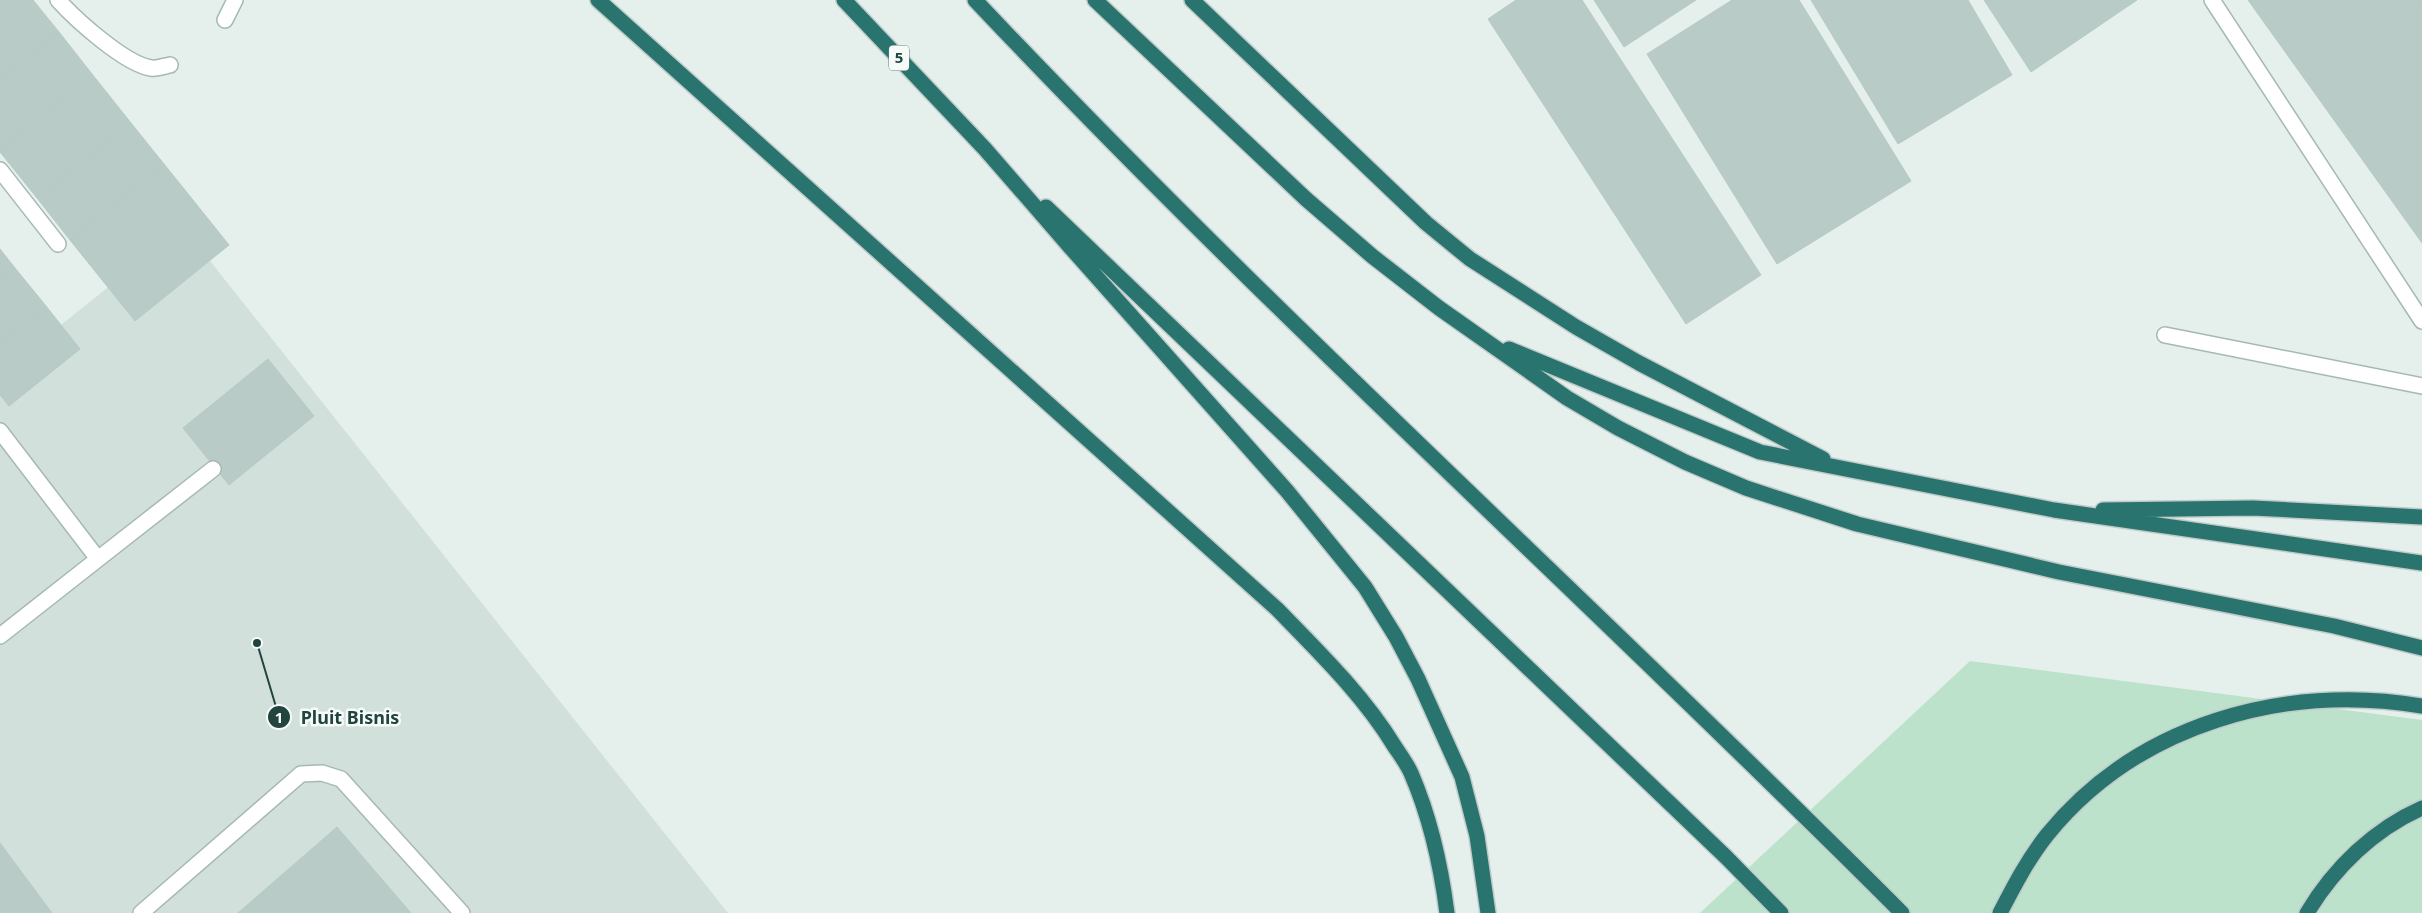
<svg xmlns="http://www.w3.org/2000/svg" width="2422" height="913" font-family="'Noto Sans',sans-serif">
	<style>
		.built { fill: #d2e0db }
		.green { fill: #bce2cb }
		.building { fill: #b9cbc6; stroke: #b6cac4 }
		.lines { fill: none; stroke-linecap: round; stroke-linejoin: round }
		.lane-casing { stroke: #a6b8b5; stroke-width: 18 }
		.highway-casing { stroke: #c1cbc9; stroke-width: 18 }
		.lane { stroke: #fff; stroke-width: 15 }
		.highway { stroke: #29746e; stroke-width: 15 }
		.labels { text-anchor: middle; stroke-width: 5; stroke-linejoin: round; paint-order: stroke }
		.shield { fill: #f6fbf9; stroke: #617b77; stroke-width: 1 }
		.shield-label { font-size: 15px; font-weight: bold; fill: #21443f }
		.leader { fill: none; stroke: #21443f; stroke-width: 2 }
		.callout-dot { fill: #21443f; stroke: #f6fbf9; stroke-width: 2 }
		.mark-label { font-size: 15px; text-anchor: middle; font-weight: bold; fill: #fff }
		.callout-label { font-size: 18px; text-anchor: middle; font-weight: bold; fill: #21443f; stroke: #f6fbf9; stroke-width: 5; stroke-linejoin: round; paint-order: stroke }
	</style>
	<rect width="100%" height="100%" fill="#e5efec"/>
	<path class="built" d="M183,227L728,913H0V374Z"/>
	<path class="green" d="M1970,661L2422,720V913H1700Z"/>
	<path class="building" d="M0,0H33L59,32L0,79Z
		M1516,0H1582L1761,275L1686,324L1488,19Z
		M1594,0H1696L1624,47Z
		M1732,0H1799L1911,181L1777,264L1647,54Z
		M1811,0H1968L2012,75L1898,144Z
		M1984,0H2137L2031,72Z
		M2248,0H2422V243Z
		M59,32L92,74L0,149V79Z
		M92,74L131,123L37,198L0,152V149Z
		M131,123L164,164L70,240L37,198Z
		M164,164L229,245L135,321L70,240Z
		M0,249L15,268L0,280Z
		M15,268L46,306L0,343V280Z
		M46,306L80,349L9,406L0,395V343Z
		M268,359L314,416L229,485L183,428Z
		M337,827L411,913H238Z
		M0,843L52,913H0Z"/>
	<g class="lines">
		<defs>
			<path id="lane" d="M58,0C76,20 125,64 151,68C157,69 165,66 170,65
				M2212,0L2422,321
				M225,20L235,0
				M0,170L58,244
				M2165,335L2422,386
				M0,431L98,559L213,469
				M0,636L98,559
				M141,913L301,774L322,773L341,779L462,913"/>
			<path id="highway" d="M598,0L1277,609C1319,652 1364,696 1395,747C1401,756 1407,764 1411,773C1430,817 1441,866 1447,913
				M844,0L985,149L1071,248L1287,491L1365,587L1396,637L1418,679L1462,777L1477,836L1488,913
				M975,0C1273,316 1596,606 1902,913
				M1095,0L1306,199L1372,256L1439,308L1567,398L1618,428L1685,462L1746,488L1857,524L2059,572L2334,626L2422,648
				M1192,0L1426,223L1470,259L1576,327L1639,363L1823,459
				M1046,207L1726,857L1781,913
				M1509,349L1760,452L2054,510L2422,563
				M2103,510L2253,508L2422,517
				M2000,913C2014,886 2028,859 2047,835C2137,724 2284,683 2422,706
				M2307,913C2334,868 2374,829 2422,808"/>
		</defs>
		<use href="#lane" class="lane-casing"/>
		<use href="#highway" class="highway-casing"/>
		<use href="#lane" class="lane"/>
		<use href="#highway" class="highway"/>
	</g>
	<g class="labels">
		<rect class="shield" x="889" y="45.5" width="20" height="25" rx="4"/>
		<g class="shield-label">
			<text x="899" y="63">5</text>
		</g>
	</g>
	<path class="leader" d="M257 643L279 717"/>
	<g class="callout-dot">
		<circle cx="257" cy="643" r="5"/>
		<circle cx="279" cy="717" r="12"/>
	</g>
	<g class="mark-label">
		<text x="279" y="723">1</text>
	</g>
	<g class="callout-label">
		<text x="350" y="724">Pluit Bisnis</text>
	</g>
</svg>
